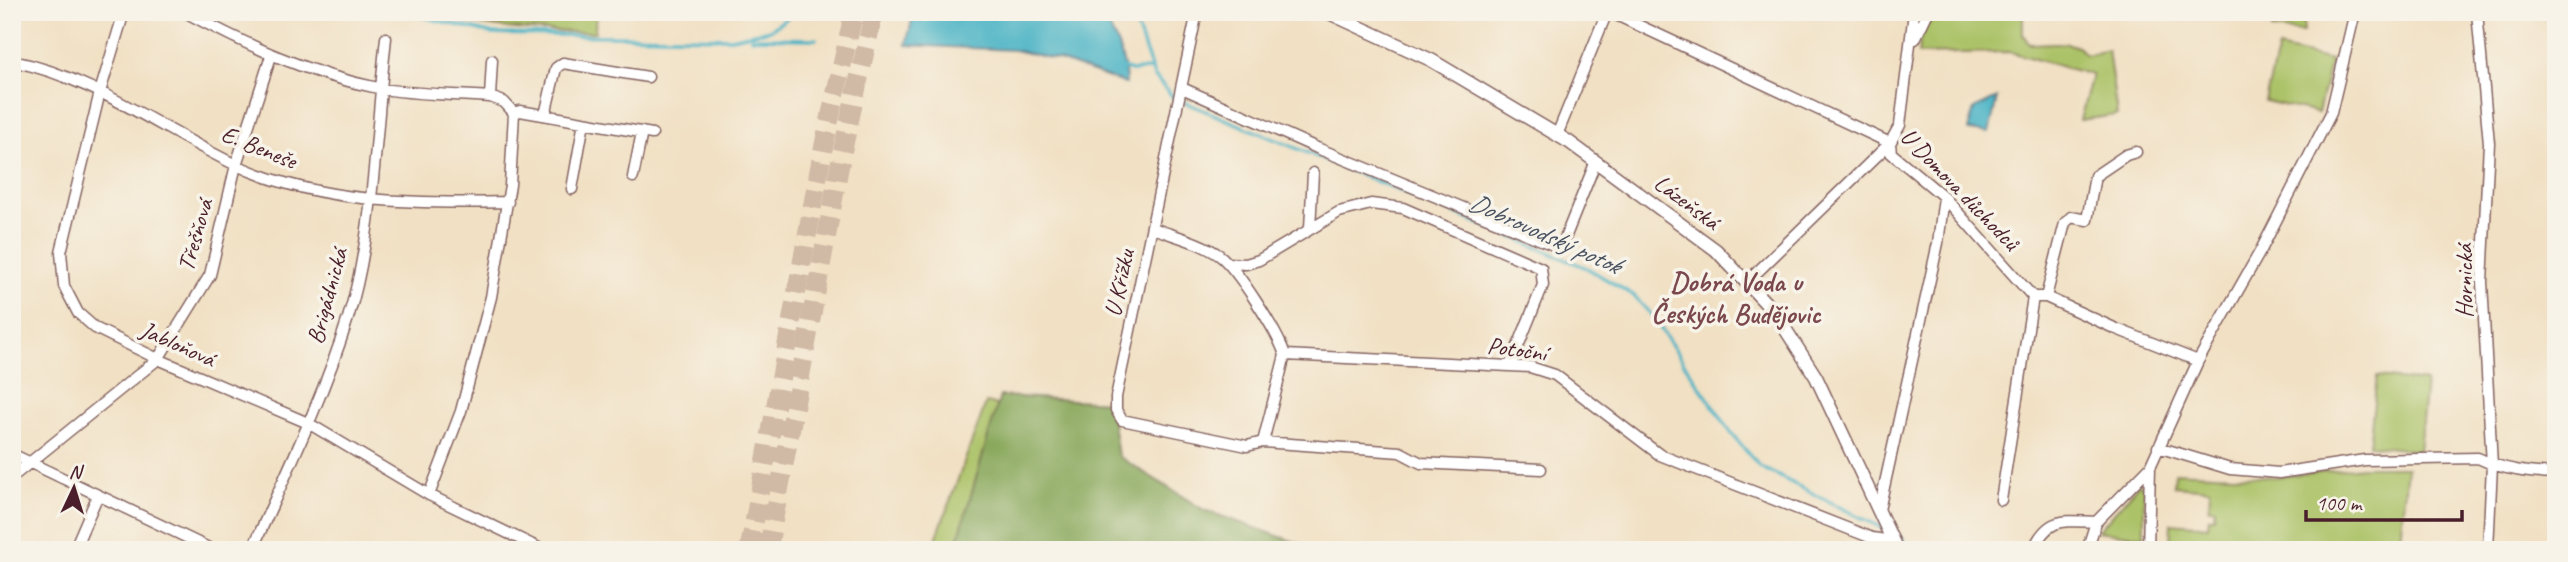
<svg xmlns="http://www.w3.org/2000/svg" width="2568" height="562" font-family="Caveat,sans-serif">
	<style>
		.green { fill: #acc267; stroke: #7b7049; stroke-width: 2 }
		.forest { fill: #89a85c; stroke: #6a6444; stroke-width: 2 }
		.water { fill: #47b2c5; stroke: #486878; stroke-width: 2 }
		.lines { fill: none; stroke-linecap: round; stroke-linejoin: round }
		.stream { stroke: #47b2c5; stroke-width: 3.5 }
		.motorway-tunnel { stroke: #d0b9a5; stroke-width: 19; stroke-dasharray: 19 10; stroke-linecap: butt }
		.minor-casing { stroke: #846360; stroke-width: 13 }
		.tertiary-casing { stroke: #846360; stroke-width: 15 }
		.minor { stroke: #fff; stroke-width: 10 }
		.tertiary { stroke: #fff; stroke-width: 12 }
		.labels { text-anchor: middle; stroke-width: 7; stroke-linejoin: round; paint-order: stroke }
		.street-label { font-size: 24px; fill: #4a1f2b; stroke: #f7f3e8 }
		.water-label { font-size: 26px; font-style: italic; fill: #495261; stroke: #f7f3e8 }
		.quarter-label { font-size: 28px; font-weight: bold; fill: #7b484f; stroke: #f7f3e8 }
	</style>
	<rect width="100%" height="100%" fill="#f7f3e8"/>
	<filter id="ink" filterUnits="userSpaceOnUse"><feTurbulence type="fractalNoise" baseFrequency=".0143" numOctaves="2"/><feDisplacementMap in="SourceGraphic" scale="14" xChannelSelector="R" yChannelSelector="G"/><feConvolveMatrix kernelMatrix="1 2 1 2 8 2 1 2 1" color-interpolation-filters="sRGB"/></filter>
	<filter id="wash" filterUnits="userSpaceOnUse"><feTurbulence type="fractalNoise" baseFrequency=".00686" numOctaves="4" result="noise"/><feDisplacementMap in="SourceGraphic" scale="28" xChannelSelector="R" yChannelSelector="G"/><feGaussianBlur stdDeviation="1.57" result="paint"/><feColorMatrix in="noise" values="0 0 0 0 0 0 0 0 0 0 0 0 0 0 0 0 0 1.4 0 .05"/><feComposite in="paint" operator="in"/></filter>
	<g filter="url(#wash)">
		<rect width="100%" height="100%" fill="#f1e0c3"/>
		<path class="green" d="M421,12H596L595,32C531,32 483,28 421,12Z
			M1934,12H2023V34L2029,44C2047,44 2076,38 2086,55L2108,50L2117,115L2080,120L2092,75L2010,52L1918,54L1920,40Z
			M2274,12L2305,14L2303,32L2272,29Z
			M2278,48L2331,60L2318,113L2265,101Z
			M2377,377L2426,382L2419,451L2369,445Z
			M986,403L998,405L955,550H932Z
			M2362,467H2407L2399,550H2215L2170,546L2171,523L2208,526L2209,517H2214L2215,508H2209L2210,489L2174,486L2175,472L2275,477Z
			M2139,484L2144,487V537L2098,531Z"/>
		<path class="forest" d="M1000,396L1110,402L1118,456L1204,510L1318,550H955Z"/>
		<path class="water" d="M914,12H1100C1114,32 1126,60 1126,84L1059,60L1014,50L906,45Z
			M1997,98L1989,133L1968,130L1974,109Z"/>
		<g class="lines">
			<path class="stream" d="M403,12L493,34L731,38L770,30L796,12
				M1132,12L1154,76L1174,98L1587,268L1633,295L1650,313L1732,434L1760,467L1884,529
				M751,38L816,39
				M1122,68L1132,71L1151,69
				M1894,534L1902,538L1909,550"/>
		</g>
	</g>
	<g filter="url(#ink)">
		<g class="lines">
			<path class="motorway-tunnel" d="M749,550L823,149L854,12
				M768,550L842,153L874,12"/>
			<defs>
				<path id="minor" d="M124,12L100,92L61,252L64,286L78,313L95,328L158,359L308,423L429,495L543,550
					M185,12C247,45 308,74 378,88C414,95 453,94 490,97L504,102L514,113
					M1197,12L1116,397V410L1122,420L1247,446L1263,442L1400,452L1421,463L1541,469
					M1610,12L1890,143
					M2477,12L2489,143L2482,282L2492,465L2488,550
					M1915,39L1928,12
					M12,61C93,77 161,129 234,164C319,204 417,204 508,202
					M1182,88L1317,148L1561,248L1596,161
					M490,97L492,60
					M514,113L520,111L652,134
					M545,115L556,68L563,63L648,77
					M1557,135L1607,12
					M1890,143L1891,153L1944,197L2033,297H2046L2114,328L2198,361
					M633,177L642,132
					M572,189L584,122
					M1153,228C1174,236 1200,242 1219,255C1237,268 1278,333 1285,355
					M1310,228L1313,173
					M1228,263L1246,264L1259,260L1339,212L1371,204L1403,208L1541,268L1543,285L1510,366
					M1748,281L1890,143L1900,125L1914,12
					M2046,297L2065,223L2071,217L2087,220L2095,176L2126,155L2136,152
					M1285,355L1530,367L1555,375L1660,455L1872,538L1893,541
					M1263,442L1285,355
					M2158,447L2230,469L2279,473L2365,460L2478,458C2503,470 2529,473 2556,474
					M12,454L213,550
					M12,477L158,359L210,275L236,165L271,56
					M429,495L461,411L491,297L510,185L514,113
					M2001,500L2033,297
					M1879,510L1938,243L1944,197
					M74,550L97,497
					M252,550C286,474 323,398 348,318C374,236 376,125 386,38
					M2033,550C2048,516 2064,521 2096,522
					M2099,550L2089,544L2096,522L2150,467L2198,361L2261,250L2331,113L2355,12
					M2148,550L2150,467"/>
				<path id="tertiary" d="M1327,12L1431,60L1569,142L1716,250L1775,313L1816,377L1897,550"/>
			</defs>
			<use href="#minor" class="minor-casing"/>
			<use href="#tertiary" class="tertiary-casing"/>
			<use href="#minor" class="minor"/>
			<use href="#tertiary" class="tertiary"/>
		</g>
	</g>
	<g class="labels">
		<g class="street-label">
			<text transform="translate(259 147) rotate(22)" y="8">E. Beneše</text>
			<text transform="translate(1960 189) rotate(46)" y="8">U Domova důchodců</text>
			<text transform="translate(1687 202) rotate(37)" y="8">Lázeňská</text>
			<text transform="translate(195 235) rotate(-74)" y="8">Třešňová</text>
			<text transform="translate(2464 281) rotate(-90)" y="8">Hornická</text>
			<text transform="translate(1119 283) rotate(-78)" y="8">U Křížku</text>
			<text transform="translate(327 296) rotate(-75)" y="8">Brigádnická</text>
			<text transform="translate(178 344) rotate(24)" y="8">Jabloňová</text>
			<text transform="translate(1517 349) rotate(8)" y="8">Potoční</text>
		</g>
		<g class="water-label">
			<text transform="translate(1545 233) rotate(24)" y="9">Dobrovodský potok</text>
		</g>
		<g class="quarter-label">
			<text x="1736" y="291">Dobrá Voda u<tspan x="1736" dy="32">Českých Budějovic</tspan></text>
		</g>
	</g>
	<rect width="2568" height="562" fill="none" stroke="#f7f3e8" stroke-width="42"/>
	<g transform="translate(74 488) rotate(4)" stroke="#f7f3e8" stroke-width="5" paint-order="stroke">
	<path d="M0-5L12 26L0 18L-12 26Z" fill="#4a1f2b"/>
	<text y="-10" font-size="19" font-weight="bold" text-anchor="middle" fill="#4a1f2b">N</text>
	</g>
	<path d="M2306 510v10h156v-10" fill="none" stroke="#4a1f2b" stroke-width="3.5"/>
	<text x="2316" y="510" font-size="21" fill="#4a1f2b" stroke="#f7f3e8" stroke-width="5" paint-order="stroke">100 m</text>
</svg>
